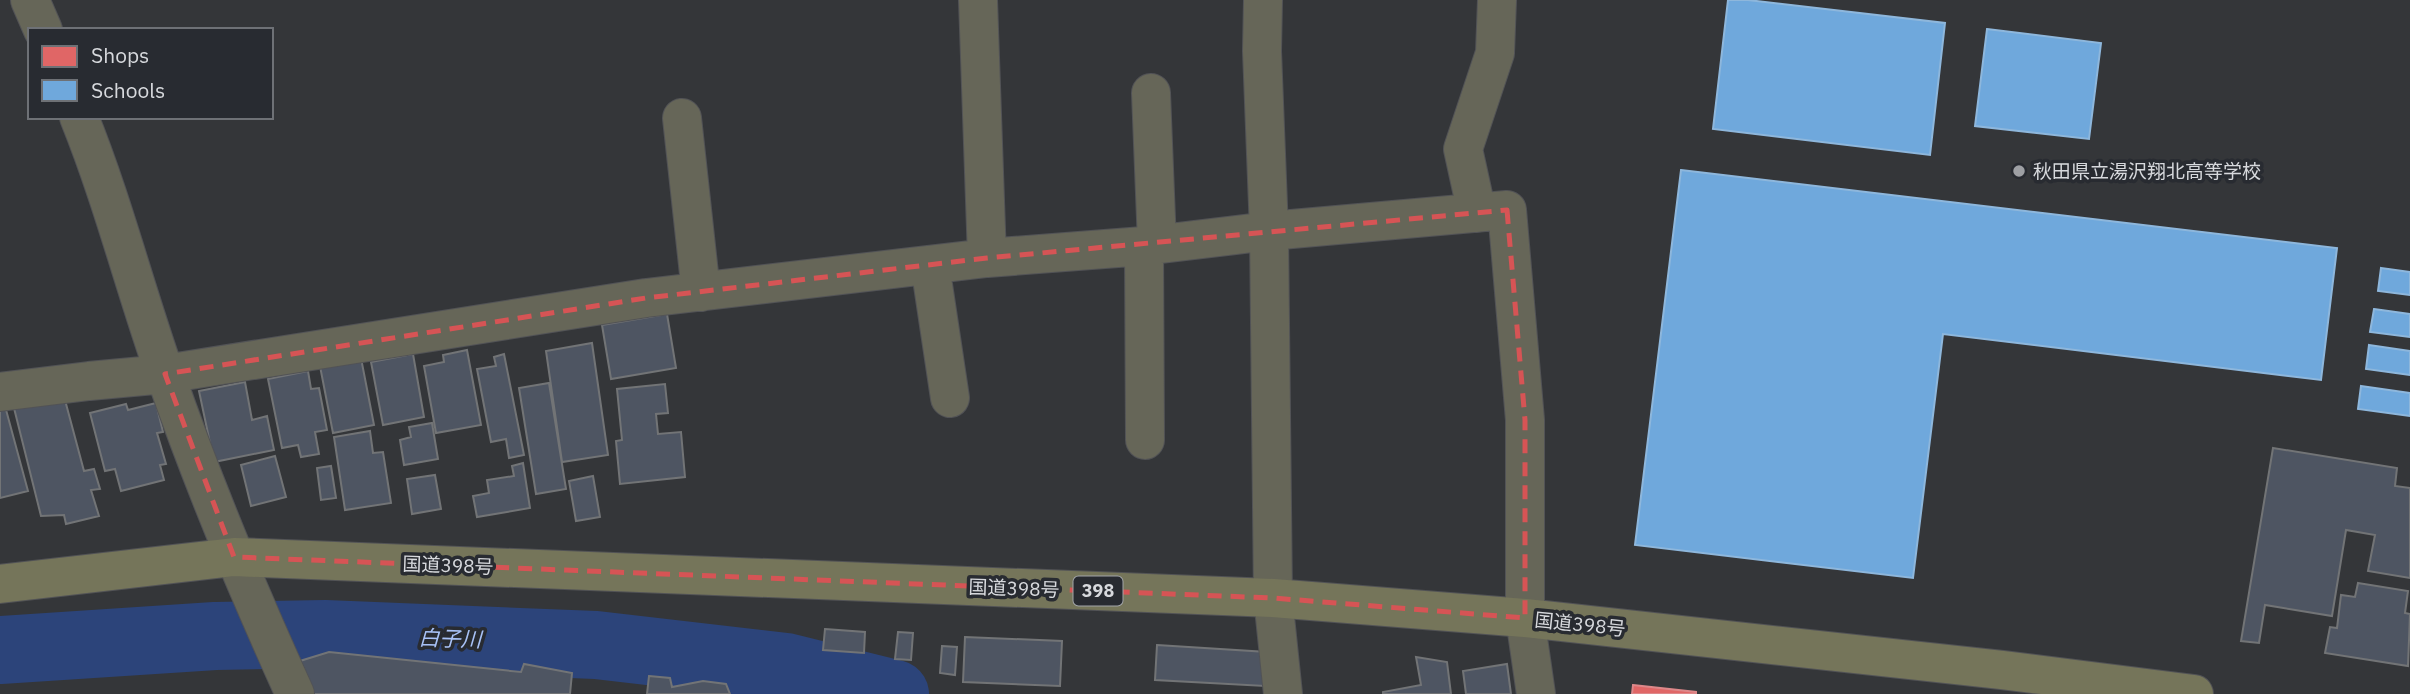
<svg xmlns="http://www.w3.org/2000/svg" width="2410" height="694" font-family="'IBM Plex Sans','Noto Sans JP',sans-serif">
	<style>
		.shops { fill: #e06666; stroke: #dd888a; stroke-width: 2 }
		.schools { fill: #6fa8dc; stroke: #8eb7dc; stroke-width: 2 }
		.lines { fill: none; stroke-linecap: round; stroke-linejoin: round }
		.river { stroke: #2c447a; stroke-width: 68 }
		.building { fill: #4e5562; stroke: #727476; stroke-width: 2 }
		.minor-casing { stroke: #525356; stroke-width: 40 }
		.highway-casing { stroke: #525356; stroke-width: 40 }
		.minor { stroke: #666658; stroke-width: 38 }
		.highway { stroke: #75755a; stroke-width: 38 }
		.marked { fill: none; stroke: #d65455; stroke-width: 5; stroke-dasharray: 14 9; stroke-linejoin: round }
		.poi-dot { fill: #9ea0a4; stroke: #282b31; stroke-width: 2.5 }
		.labels { text-anchor: middle; stroke-width: 7; stroke-linejoin: round; paint-order: stroke }
		.shield { fill: #282b31; stroke: #a2a5a9; stroke-width: 2 }
		.shield-label { font-size: 18px; font-weight: bold; fill: #d7d9dd }
		.poi-label { font-size: 19px; fill: #d7d9dd; stroke: #282b31; text-anchor: start }
		.street-label { font-size: 19px; fill: #d7d9dd; stroke: #282b31 }
		.water-label { font-size: 21px; font-style: italic; fill: #a8c2f7; stroke: #282b31 }
	</style>
	<rect width="100%" height="100%" fill="#343639"/>
	<path class="shops" d="M1633,685L1696,692V694H1632Z"/>
	<path class="schools" d="M1728,0H1748L1945,23L1930,155L1713,129Z
		M1987,29L2101,43L2089,139L1975,126Z
		M1681,170L2337,248L2321,380L1943,334L1913,578L1635,545Z
		M2381,268L2410,272V295L2378,291Z
		M2374,309L2410,314V337L2370,332Z
		M2369,345L2410,351V375L2366,369Z
		M2361,386L2410,393V416L2358,409Z"/>
	<g class="lines">
		<path class="river" d="M0,650L215,636L325,634L596,645L786,667L895,694"/>
	</g>
	<path class="building" d="M667,314L676,368L611,379L602,325Z
		M592,343L608,455L562,462L546,351Z
		M467,350L481,425L436,433L424,366L444,362L443,355Z
		M360,353L374,425L333,433L319,361Z
		M413,354L424,417L383,425L371,362Z
		M504,354L524,455L509,458L506,439L491,442L477,369L496,366L494,357Z
		M308,371L311,389L319,388L327,430L315,432L319,454L301,457L298,445L282,448L268,379Z
		M245,382L252,420L267,416L274,450L214,462L199,391Z
		M549,383L566,489L536,494L519,388Z
		M665,384L668,413L656,414L658,434L681,432L685,477L620,484L616,441L622,440L617,389Z
		M65,400L84,471L94,469L100,489L91,490L99,516L66,524L64,515L41,516L14,408Z
		M156,403L163,432L157,433L166,464L160,465L164,480L121,491L115,469L105,471L90,413L126,404L128,410Z
		M5,406L28,491L0,498V407Z
		M432,423L438,459L404,465L400,440L411,437L409,427Z
		M370,431L373,453L383,452L391,503L345,510L334,437Z
		M2273,448L2397,468L2395,486L2410,488V578L2368,571L2375,535L2346,530L2332,616L2265,605L2259,643L2241,641Z
		M275,456L286,497L251,506L241,465Z
		M523,463L530,508L477,517L473,496L489,493L487,480L514,476L512,466Z
		M331,466L336,498L321,500L317,468Z
		M435,475L441,509L412,514L407,479Z
		M593,476L600,517L576,521L569,481Z
		M2358,583L2408,591L2405,613L2410,614L2408,666L2325,653L2330,627L2337,628L2341,595L2355,597Z
		M825,629L865,632L864,653L823,650Z
		M898,632L913,633L911,660L895,659Z
		M965,637L1062,641L1060,686L963,682Z
		M1157,645L1267,652L1265,686L1155,680Z
		M942,646L957,647L955,675L940,673Z
		M329,652L521,672L524,664L572,673L570,694H313L300,661Z
		M1416,657L1447,662L1451,694H1383V692L1421,685Z
		M1507,664L1511,694H1466L1463,671Z
		M649,676L670,678L672,687L703,681L726,684L730,694H647Z"/>
	<g class="lines">
		<defs>
			<path id="minor" d="M30,0L43,30
				M978,0L987,258
				M1263,0L1262,51L1269,231L1273,598L1283,694
				M1151,93L1157,244
				M79,117C113,201 135,289 165,374C203,483 247,589 295,694
				M682,118L701,292
				M1477,213L1463,149L1495,53L1497,0
				M1144,246L1145,440
				M930,265L950,398
				M0,392L89,381L165,374L646,298L987,258L1144,246L1269,231L1507,210L1525,420V618L1536,694"/>
			<path id="highway" d="M0,584L234,557L1273,598L1525,618L2002,670L2194,694"/>
		</defs>
		<use href="#minor" class="minor-casing"/>
		<use href="#highway" class="highway-casing"/>
		<use href="#minor" class="minor"/>
		<use href="#highway" class="highway"/>
	</g>
	<path class="marked" d="M1507,210L1525,420V618L1273,598L234,557L165,374L646,298L987,258Z"/>
	<circle class="poi-dot" cx="2019" cy="171" r="7"/>
	<g class="labels">
		<rect class="shield" x="1073.5" y="576.5" width="49" height="29" rx="5"/>
		<g class="shield-label">
			<text x="1098" y="597">398</text>
		</g>
		<g class="poi-label">
			<text x="2033" y="178">秋田県立湯沢翔北高等学校</text>
		</g>
		<g class="street-label">
			<text transform="translate(448 565) rotate(2)" y="7">国道398号</text>
			<text transform="translate(1014 588) rotate(2)" y="7">国道398号</text>
			<text transform="translate(1580 624) rotate(6)" y="7">国道398号</text>
		</g>
		<g class="water-label">
			<text transform="translate(450 639) rotate(2)" y="7">白子川</text>
		</g>
	</g>
	<rect x="28" y="28" width="245" height="91" fill="#282b31" stroke="#6e7176" stroke-width="2"/>
	<rect x="42" y="46" width="35" height="21" fill="#e06666" stroke="#6e7176" stroke-width="2"/>
	<text x="91" y="63" font-size="21" fill="#d7d9dd">Shops</text>
	<rect x="42" y="80" width="35" height="21" fill="#6fa8dc" stroke="#6e7176" stroke-width="2"/>
	<text x="91" y="98" font-size="21" fill="#d7d9dd">Schools</text>
</svg>
